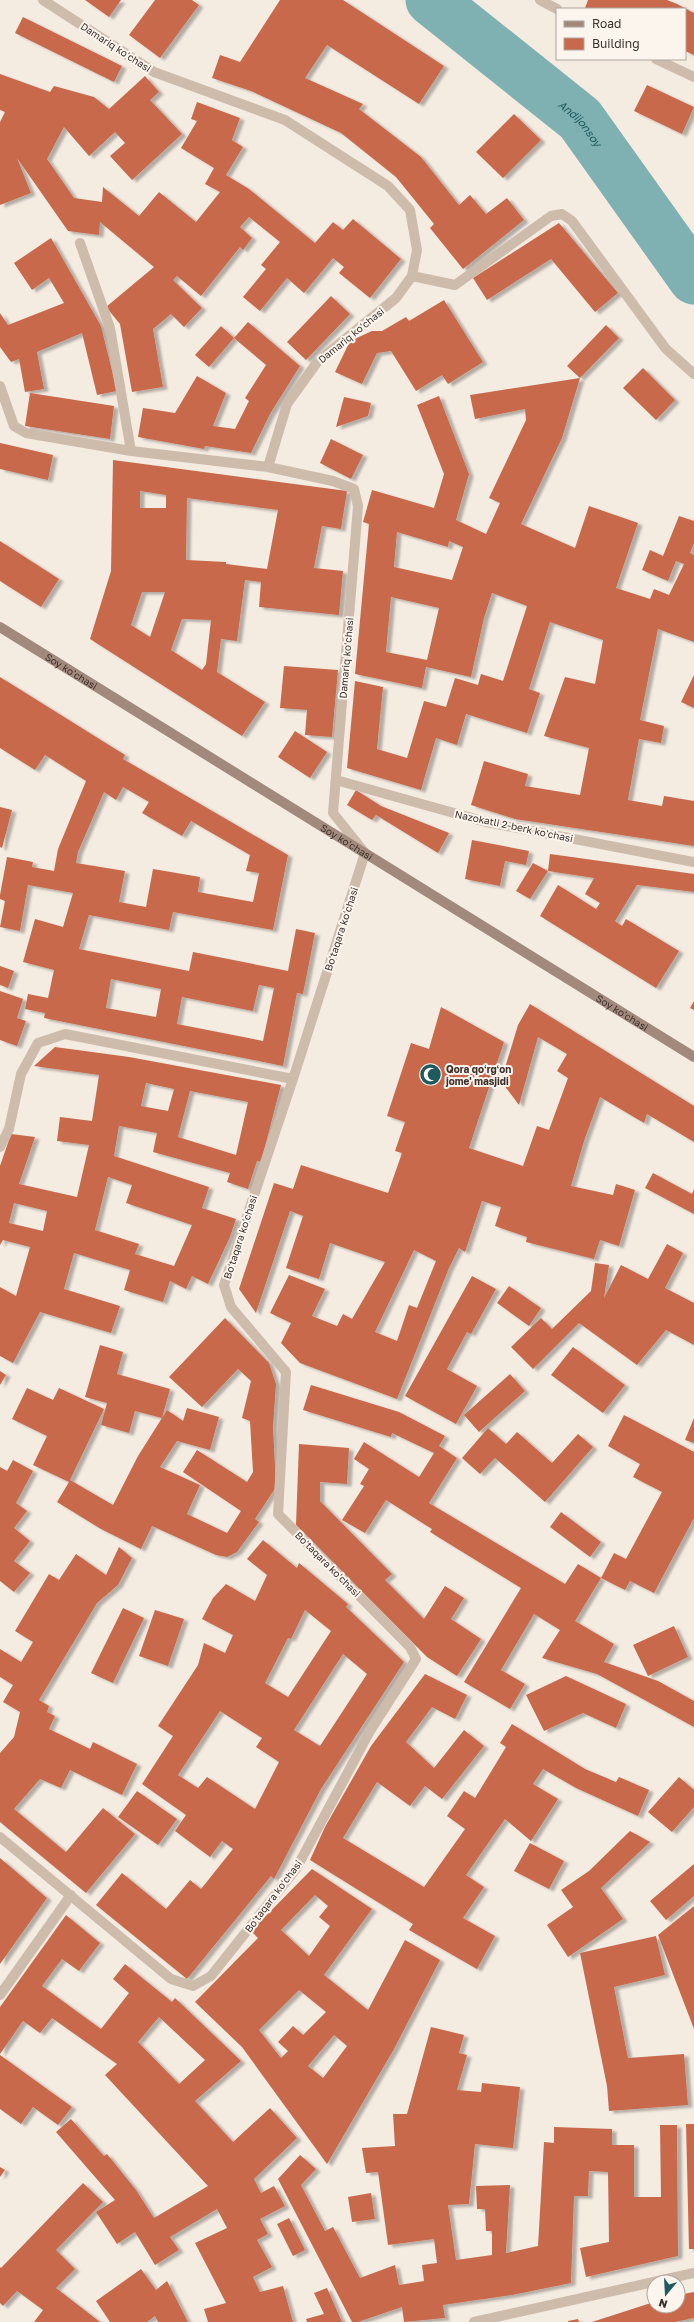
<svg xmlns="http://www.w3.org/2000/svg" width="694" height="2322" font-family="'Golos Text',sans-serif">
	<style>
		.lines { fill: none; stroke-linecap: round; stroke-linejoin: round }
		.river { stroke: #7fb0b2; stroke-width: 51 }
		.building { fill: #c8694b; fill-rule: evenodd; filter: url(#shadow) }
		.street { stroke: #cdbbac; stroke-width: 10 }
		.secondary { stroke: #a18a7d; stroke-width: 10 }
		.labels { text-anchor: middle; stroke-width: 4; stroke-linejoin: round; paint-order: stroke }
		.street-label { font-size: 10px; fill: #3b302b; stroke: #fbf5ee }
		.poi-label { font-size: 10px; font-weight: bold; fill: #3b302b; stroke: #fbf5ee; text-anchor: start }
		.water-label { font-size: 11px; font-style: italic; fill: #1f5a5e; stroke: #fbf5ee }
	</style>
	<defs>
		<filter id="shadow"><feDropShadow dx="4.5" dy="2.5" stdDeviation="1" flood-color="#0004"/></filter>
	</defs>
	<rect width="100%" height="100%" fill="#f4ebe1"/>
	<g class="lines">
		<path class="river" id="s1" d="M431,0L580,119L694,279"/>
	</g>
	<path class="building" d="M85,0H121L109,17Z
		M155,0H192L199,5L160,58L129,35Z
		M280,0H343L444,66L419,104L327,45L305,78L363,104L359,109L421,157L459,205L470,195L486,214L507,198L524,220L463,269L430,228L434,224L396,177L341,133L251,91L212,78L220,55L240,62Z
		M588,0H667L677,4L694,13V55L685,51V9H587L585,8Z
		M23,17L122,66L114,82L15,33Z
		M0,74L50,92L54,86L94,97L109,109L145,76L159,92L150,100L182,134L132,180L110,156L125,143L115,132L89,156L64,127L47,159L74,198L102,202L103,187L139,216L159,192L196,222L220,192L205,184L214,168L181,148L197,121L191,119L197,102L240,118L232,140L243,147L226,175L249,189L315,243L333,222L343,230L353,219L401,259L370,298L339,273L344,267L333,258L304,293L287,278L260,311L243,297L266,269L261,265L280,242L249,217L240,227L252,238L243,250L240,247L201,296L177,276L173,280L202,308L184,327L171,314L153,329L163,387L132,392L120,324L106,307L154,267L100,222L99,235L68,231L17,158L31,193L0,205V122L5,112L0,110Z
		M647,85L694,107L682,134L634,111Z
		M514,114L541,140L503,178L476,152Z
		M559,223L618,293L595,312L551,259L487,300L473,278Z
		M51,238L101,326L117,391L97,395L82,333L37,352L44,389L25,392L19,359L11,362L0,347V313L8,325L64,303L49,278L32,290L14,263Z
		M331,296L350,314L306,360L287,342Z
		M444,300L483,362L448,384L442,375L416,391L391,351L377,353L362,384L335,372L350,341L372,331H382L406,317L409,321Z
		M248,322L300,366L270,414L251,453L205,446L204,449L138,437L143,408L175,413L197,376L226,393L213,426L235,429L249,401L245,398L266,365L234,338L209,367L195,355L221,326L234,338Z
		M606,325L619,338L580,378L562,438L521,524L575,548L589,506L638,523L616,588L650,599L654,589L669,595L684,564L676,561L668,581L642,570L650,550L663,556L679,516L694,521V543L690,553L694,555V642L658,629L640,720L664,726L661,743L639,739L628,800L662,806L664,796L694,801V846L515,819L471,805L484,761L528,774L525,786L580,795L589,748L544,736L565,677L595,684L603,640L550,622L529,689L540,693L527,733L466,714L457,745L436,738L421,790L347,768L355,681L383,687L377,749L407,758L424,701L446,707L455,678L478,685L481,674L503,681L527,606L492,593L484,618L471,677L426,667L422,688L355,674L369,524L363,522L372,490L434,508L444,474L417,405L439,396L469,474L456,520L486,534L500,503L489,498L526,420L525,409L475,419L470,395L580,378L567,366ZM397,532L448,547L449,541L463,547L452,580L394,567ZM391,597L439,608L427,660L386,652Z
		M643,368L675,400L656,420L623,388Z
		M30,393L114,406L110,439L25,426Z
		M344,397L371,403L368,416L336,427Z
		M331,439L363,455L351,479L320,463Z
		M0,443L53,455L48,480L0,469Z
		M113,460L347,491L341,529L322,526L314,568L343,571L339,615L259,607L261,582L245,580L237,641L221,639L217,672L265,702L242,736L90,639L111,571ZM140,491L166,495V508H140ZM187,498L278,510L267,569L226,564V562L186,560ZM142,592H165L150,637L131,625ZM182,619L211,620L206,664L202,670L171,650Z
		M0,541L59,579L41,607L0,581Z
		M284,666L338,670L332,737L305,735L307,710L280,708Z
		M694,675V708L681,702Z
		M0,677L125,755L123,759L288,855L273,930L173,912L169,930L89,915L79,949L189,971L193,952L288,971L296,929L315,933L303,994L297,993L283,1066L44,1018L45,1013L25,1009L28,994L48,998L54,970L23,962L35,919L63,927L73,893L28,885L20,931L0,927L5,901L0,899V895L7,857L33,862L32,867L54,871L58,849L86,781L45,755L35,770L0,748ZM123,787L149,802L142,813L182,836L191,821L250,855L246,871L259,873L253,902L198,892L200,877L153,869L146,907L119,902L125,871L76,863L78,852L104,792L116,800ZM111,979L161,989L156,1017L106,1008ZM259,985L274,988L263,1041L177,1024L182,997L253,1011Z
		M295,731L327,752L310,778L278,757Z
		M356,790L381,806L449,833L438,853L376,815L372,820L347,805Z
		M0,807L12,810L2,848L0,847Z
		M472,840L529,851L526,865L505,861L500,886L465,879Z
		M550,854L694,874V892L637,885L615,921L622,926L626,919L679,951L656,988L540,916L558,885L596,909L600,903L585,894L594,878L548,871Z
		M533,863L548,871L530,899L516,891Z
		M0,966L14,971L8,988L0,985Z
		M0,991L23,999L17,1018L26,1021L17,1046L0,1040Z
		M694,1001V1010L690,1008Z
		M530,1004L694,1106V1142L647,1114L644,1123L600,1097L584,1141L571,1186L613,1195L616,1184L635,1190L619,1246L600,1240L594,1259L526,1242L527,1237L495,1226L501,1207L482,1201L465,1252L459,1248L449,1268L397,1399L300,1363L281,1343L291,1323L270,1313L289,1275L325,1289L312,1316L337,1326L343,1314L352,1319L385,1262L330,1243L319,1279L286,1268L303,1216L290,1211L256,1313L239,1289L274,1183L293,1189L301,1165L388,1193L402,1153L395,1151L405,1122L387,1116L411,1043L429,1049L441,1007L504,1042L469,1148L523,1166L537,1126L549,1130L568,1078L557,1071L567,1054L538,1037L519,1105L501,1081L518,1025ZM414,1250L436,1261L417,1308L409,1305L397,1341L375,1332Z
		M55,1047L129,1057L281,1085L261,1162L257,1161L248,1189L227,1182L230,1173L153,1152L157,1133L119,1126L114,1156L209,1187L202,1208L236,1219L230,1237L208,1284L192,1276L186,1289L170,1281L163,1302L124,1290L130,1270L74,1253L64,1289L120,1306L111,1333L40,1312L13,1363L0,1356V1287L16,1296L30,1247L3,1240L0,1245V1166L11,1134L35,1137L19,1184L77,1197L89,1145L57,1141L60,1117L92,1121L99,1075L34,1066ZM146,1083L174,1089L168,1111L141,1106ZM190,1091L248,1102L236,1155L178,1137ZM108,1177L132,1185L126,1203L192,1225L174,1266L135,1254L139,1244L95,1230ZM14,1203L47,1211L43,1231L9,1223Z
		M653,1173L692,1194L694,1189V1214L645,1188Z
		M667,1244L683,1253L665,1288L694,1303V1345L666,1330L637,1365L579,1323L533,1369L511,1347L541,1318L552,1329L591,1291L595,1263L609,1265L604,1298L621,1265L648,1279Z
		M472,1276L496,1289L471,1334L467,1332L447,1369L477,1386L456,1424L405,1396Z
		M509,1286L541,1308L529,1326L497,1303Z
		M225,1318L269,1363L276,1384L273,1427L276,1487L255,1519L259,1522L237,1552L227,1557L216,1555L152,1526L141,1549L101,1529L57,1502L69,1482L33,1465L47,1436L12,1419L27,1388L53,1400L59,1388L104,1409L70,1480L113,1505L138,1456L162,1418L135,1411L129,1433L101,1425L107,1403L85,1397L100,1345L123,1352L117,1374L170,1389L162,1418L167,1410L183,1421L187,1408L219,1417L210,1450L177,1441L160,1467L200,1485L187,1514L227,1533L241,1511L183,1472L197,1450L247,1482L253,1472L250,1421L242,1418L251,1381L238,1369L202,1407L169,1377Z
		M573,1347L625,1385L603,1413L551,1375Z
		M0,1371L6,1375L0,1385Z
		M510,1374L525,1391L479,1432L464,1415Z
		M311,1385L399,1412L445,1436L439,1446L457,1458L429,1503L565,1584L578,1564L601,1578L575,1621L614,1644L604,1662L658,1681L694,1701V1727L597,1674L542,1658L560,1630L534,1614L501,1670L525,1684L510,1709L464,1682L521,1588L430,1532L432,1529L386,1500L365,1533L342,1520L364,1486L360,1484L369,1469L354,1459L364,1442L419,1477L434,1453L392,1433L391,1437L303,1410Z
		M624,1415L694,1452V1518L654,1593L630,1581L625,1590L601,1578L614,1553L626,1559L662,1492L633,1477L640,1464L608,1446Z
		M694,1418V1443L685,1440Z
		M488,1428L506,1444L517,1432L552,1463L578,1434L593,1447L545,1502L495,1458L480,1474L462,1458Z
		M299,1444L349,1448L347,1484L320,1482V1501L392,1574L385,1580L424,1619L445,1586L464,1598L451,1619L481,1639L457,1676L427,1657L296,1525Z
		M13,1460L33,1471L16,1503L27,1511L14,1528L30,1541L14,1561L30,1573L14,1592L0,1581V1467L7,1471Z
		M561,1512L601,1542L590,1557L550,1527Z
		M263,1540L297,1568L299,1563L348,1604L346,1607L404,1662L321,1789L274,1879L271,1876L187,1979L96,1905L122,1873L166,1909L190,1880L201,1889L233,1849L222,1841L210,1857L175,1831L186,1815L142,1784L173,1736L158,1726L198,1665L204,1643L225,1653L233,1635L202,1619L213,1598L226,1584L255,1601L267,1575L247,1559ZM305,1610L331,1631L288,1697L265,1683L288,1638L291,1639ZM343,1654L367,1674L320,1746L294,1730ZM220,1711L262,1738L256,1747L279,1762L255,1809L207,1777L198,1788L178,1775Z
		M119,1547L132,1558L118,1585L97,1603L39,1700L49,1706L47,1712L55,1716L49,1729L90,1749L93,1742L137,1764L122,1795L70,1770L61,1788L40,1779L14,1809L66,1852L103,1808L135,1834L86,1893L0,1822V1753L14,1737L20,1712L3,1702L13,1685L0,1677V1649L21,1662L33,1642L15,1631L49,1574L59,1580L76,1554L106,1575Z
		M123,1608L144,1618L113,1683L91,1673Z
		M155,1610L184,1619L168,1666L139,1656Z
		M674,1626L688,1657L648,1676L633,1645Z
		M425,1674L467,1695L455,1719L432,1707L406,1742L434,1768L464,1730L484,1746L442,1799L425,1786L410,1806L377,1782L343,1838L424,1887L465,1829L447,1816L464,1791L475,1798L506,1747L500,1743L512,1724L585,1769L616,1782L619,1777L649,1790L638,1816L576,1788L543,1769L533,1784L558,1799L531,1841L505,1819L466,1875L484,1887L463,1918L495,1936L477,1969L409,1930L413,1924L310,1860L325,1827L371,1746Z
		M566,1676L626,1704L616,1728L583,1713L544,1731L526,1695Z
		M679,1777L694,1790V1807L672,1832L648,1812Z
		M137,1791L177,1819L158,1845L118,1817Z
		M630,1831L650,1842L601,1888L623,1919L568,1957L547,1925L573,1907L561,1890L589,1871Z
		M530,1843L564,1861L549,1889L514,1871Z
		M0,1858L47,1898L0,1964Z
		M694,1864V1896L666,1920L650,1901Z
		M312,1869L372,1909L324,1975L368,2010L405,1940L440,1960L394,2049L327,2164L242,2047L195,2002L258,1938L251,1931ZM315,1895L328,1906L319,1917L330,1926L309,1956L281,1930ZM299,1990L326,2012L303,2035L293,2026L278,2042L288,2051L281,2058L259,2030ZM334,2035L347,2046L323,2078L308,2066Z
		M694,1906V2029L658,1935Z
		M66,1915L100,1943L79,1971L62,1959L42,1986L101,2029L129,1993L113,1979L125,1964L172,2002L175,1998L241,2061L195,2101L233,2142L270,2108L297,2138L254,2179L261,2193L274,2186L285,2206L260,2219L268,2234L257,2240L272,2267L253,2277L260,2292L283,2286L293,2322H208L204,2309L226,2303L195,2243L227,2228L217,2209L170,2237L179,2250L155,2265L135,2232L117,2244L96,2212L115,2200L56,2132L71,2119L104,2156L107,2154L136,2190L154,2218L208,2186L105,2075L117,2064L52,2018L40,2033L23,2021L0,2054V2007ZM159,2017L205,2060L179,2084L138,2042Z
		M656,1936L665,1975L614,1987L628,2058L684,2054L688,2105L609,2111L607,2086L580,1953Z
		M431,2027L464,2035L459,2053L467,2055L457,2090L481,2092L482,2083L520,2087L513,2148L475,2144L469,2204L448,2205L456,2260L492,2255V2231H486L485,2209H477L476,2186L510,2185L506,2253L538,2246L544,2142L554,2143V2127L612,2129V2145H634V2197H661L660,2125H677L678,2256L586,2277L580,2248L609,2242L608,2172L589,2171L588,2196H574L571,2283L512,2295L443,2305L445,2318L404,2322L402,2307L358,2322H352L278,2179L300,2155L316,2169L301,2185L325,2231L333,2227L360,2278L395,2265L399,2285L424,2281L422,2265L437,2263L434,2239L388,2245L378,2172L366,2173L362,2148L395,2146L393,2114H407Z
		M0,2055L72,2107L58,2125L33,2107L21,2124L0,2109Z
		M686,2124H694V2249H689Z
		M0,2167L5,2170L0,2177Z
		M83,2183L103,2202L56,2250L75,2269L56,2288L100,2322H34L43,2310L17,2291L3,2306L0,2303V2267L1,2268Z
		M371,2193L375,2219L352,2222L348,2197Z
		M289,2218L305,2250L293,2256L277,2224Z
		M141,2269L156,2290L167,2281L188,2322H158L155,2316L147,2322H110L96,2301Z
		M327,2288L342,2322H307L306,2319L324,2314L314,2293Z
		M694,2292V2318L675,2322H592L654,2302V2306H678V2295Z
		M578,2319L579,2322H568V2321Z"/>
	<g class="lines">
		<path class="street" d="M540,0L557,9
			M656,59L694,77
			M80,243L110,328L131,451
			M412,276L455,285L551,216L562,214L572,221L666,349L694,374
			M0,386L14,426L26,433L131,451L268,467
			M336,780L486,822L694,862
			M0,1147L9,1129L21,1074L38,1043L65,1034L293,1079
			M0,1837L171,1979L193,1986L211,1976L296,1869L370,1731L416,1659L410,1647L278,1514L286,1372L231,1307L224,1285L293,1079L365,853L333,813L358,506L354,489L333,481L268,467L287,404L318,361L396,298L412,276L417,250L410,210L388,186L285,120L154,72L43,0
			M0,1995L71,1895
			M474,2322L694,2273"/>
		<path class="secondary" id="s2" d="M0,627L694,1057"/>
	</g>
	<defs>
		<symbol id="mosque-disc" viewBox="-11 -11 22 22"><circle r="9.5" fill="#1f5a5e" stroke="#fbf5ee"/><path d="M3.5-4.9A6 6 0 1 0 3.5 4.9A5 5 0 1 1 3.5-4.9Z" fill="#fff"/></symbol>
	</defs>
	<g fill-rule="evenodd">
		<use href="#mosque-disc" x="418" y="1062" width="25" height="25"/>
	</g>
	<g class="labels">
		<g class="street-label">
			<text transform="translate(116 47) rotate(33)" y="4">Damariq koʻchasi</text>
			<text transform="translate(351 335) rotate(-39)" y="4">Damariq koʻchasi</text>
			<text transform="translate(346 658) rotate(-85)" y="4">Damariq koʻchasi</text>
			<text dy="4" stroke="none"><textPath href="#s2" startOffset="84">Soy ko'chasi</textPath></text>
			<text transform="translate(514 826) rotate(12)" y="4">Nazokatli 2-berk koʻchasi</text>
			<text dy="4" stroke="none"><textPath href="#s2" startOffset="408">Soy ko'chasi</textPath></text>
			<text transform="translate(341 929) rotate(-72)" y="4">Boʻtaqara koʻchasi</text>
			<text dy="4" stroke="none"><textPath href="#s2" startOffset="732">Soy ko'chasi</textPath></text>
			<text transform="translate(240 1237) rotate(-72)" y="4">Boʻtaqara koʻchasi</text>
			<text transform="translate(328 1564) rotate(45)" y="4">Boʻtaqara koʻchasi</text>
			<text transform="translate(273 1896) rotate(-53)" y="4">Boʻtaqara koʻchasi</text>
		</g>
		<g class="poi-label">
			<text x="446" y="1073">Qora qoʻrgʻon<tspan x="446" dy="12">jome' masjidi</tspan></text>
		</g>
		<g class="water-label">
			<text dy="4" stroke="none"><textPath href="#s1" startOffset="194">Andijonsoy</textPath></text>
		</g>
	</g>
	<rect x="556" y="8" width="130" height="52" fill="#fbf5ee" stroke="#aea6a0"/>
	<rect x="564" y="21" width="20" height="6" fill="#a18a7d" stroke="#aea6a0"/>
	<text x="592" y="28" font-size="12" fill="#3b302b">Road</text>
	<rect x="564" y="38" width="20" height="12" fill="#c8694b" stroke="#aea6a0"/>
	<text x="592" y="48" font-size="12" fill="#3b302b">Building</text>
	<g transform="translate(666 2294) rotate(198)"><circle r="19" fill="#fbf5ee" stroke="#aea6a0"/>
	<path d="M0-3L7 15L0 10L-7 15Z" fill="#1f5a5e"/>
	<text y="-6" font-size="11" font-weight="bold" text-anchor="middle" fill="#3b302b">N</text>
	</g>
</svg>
